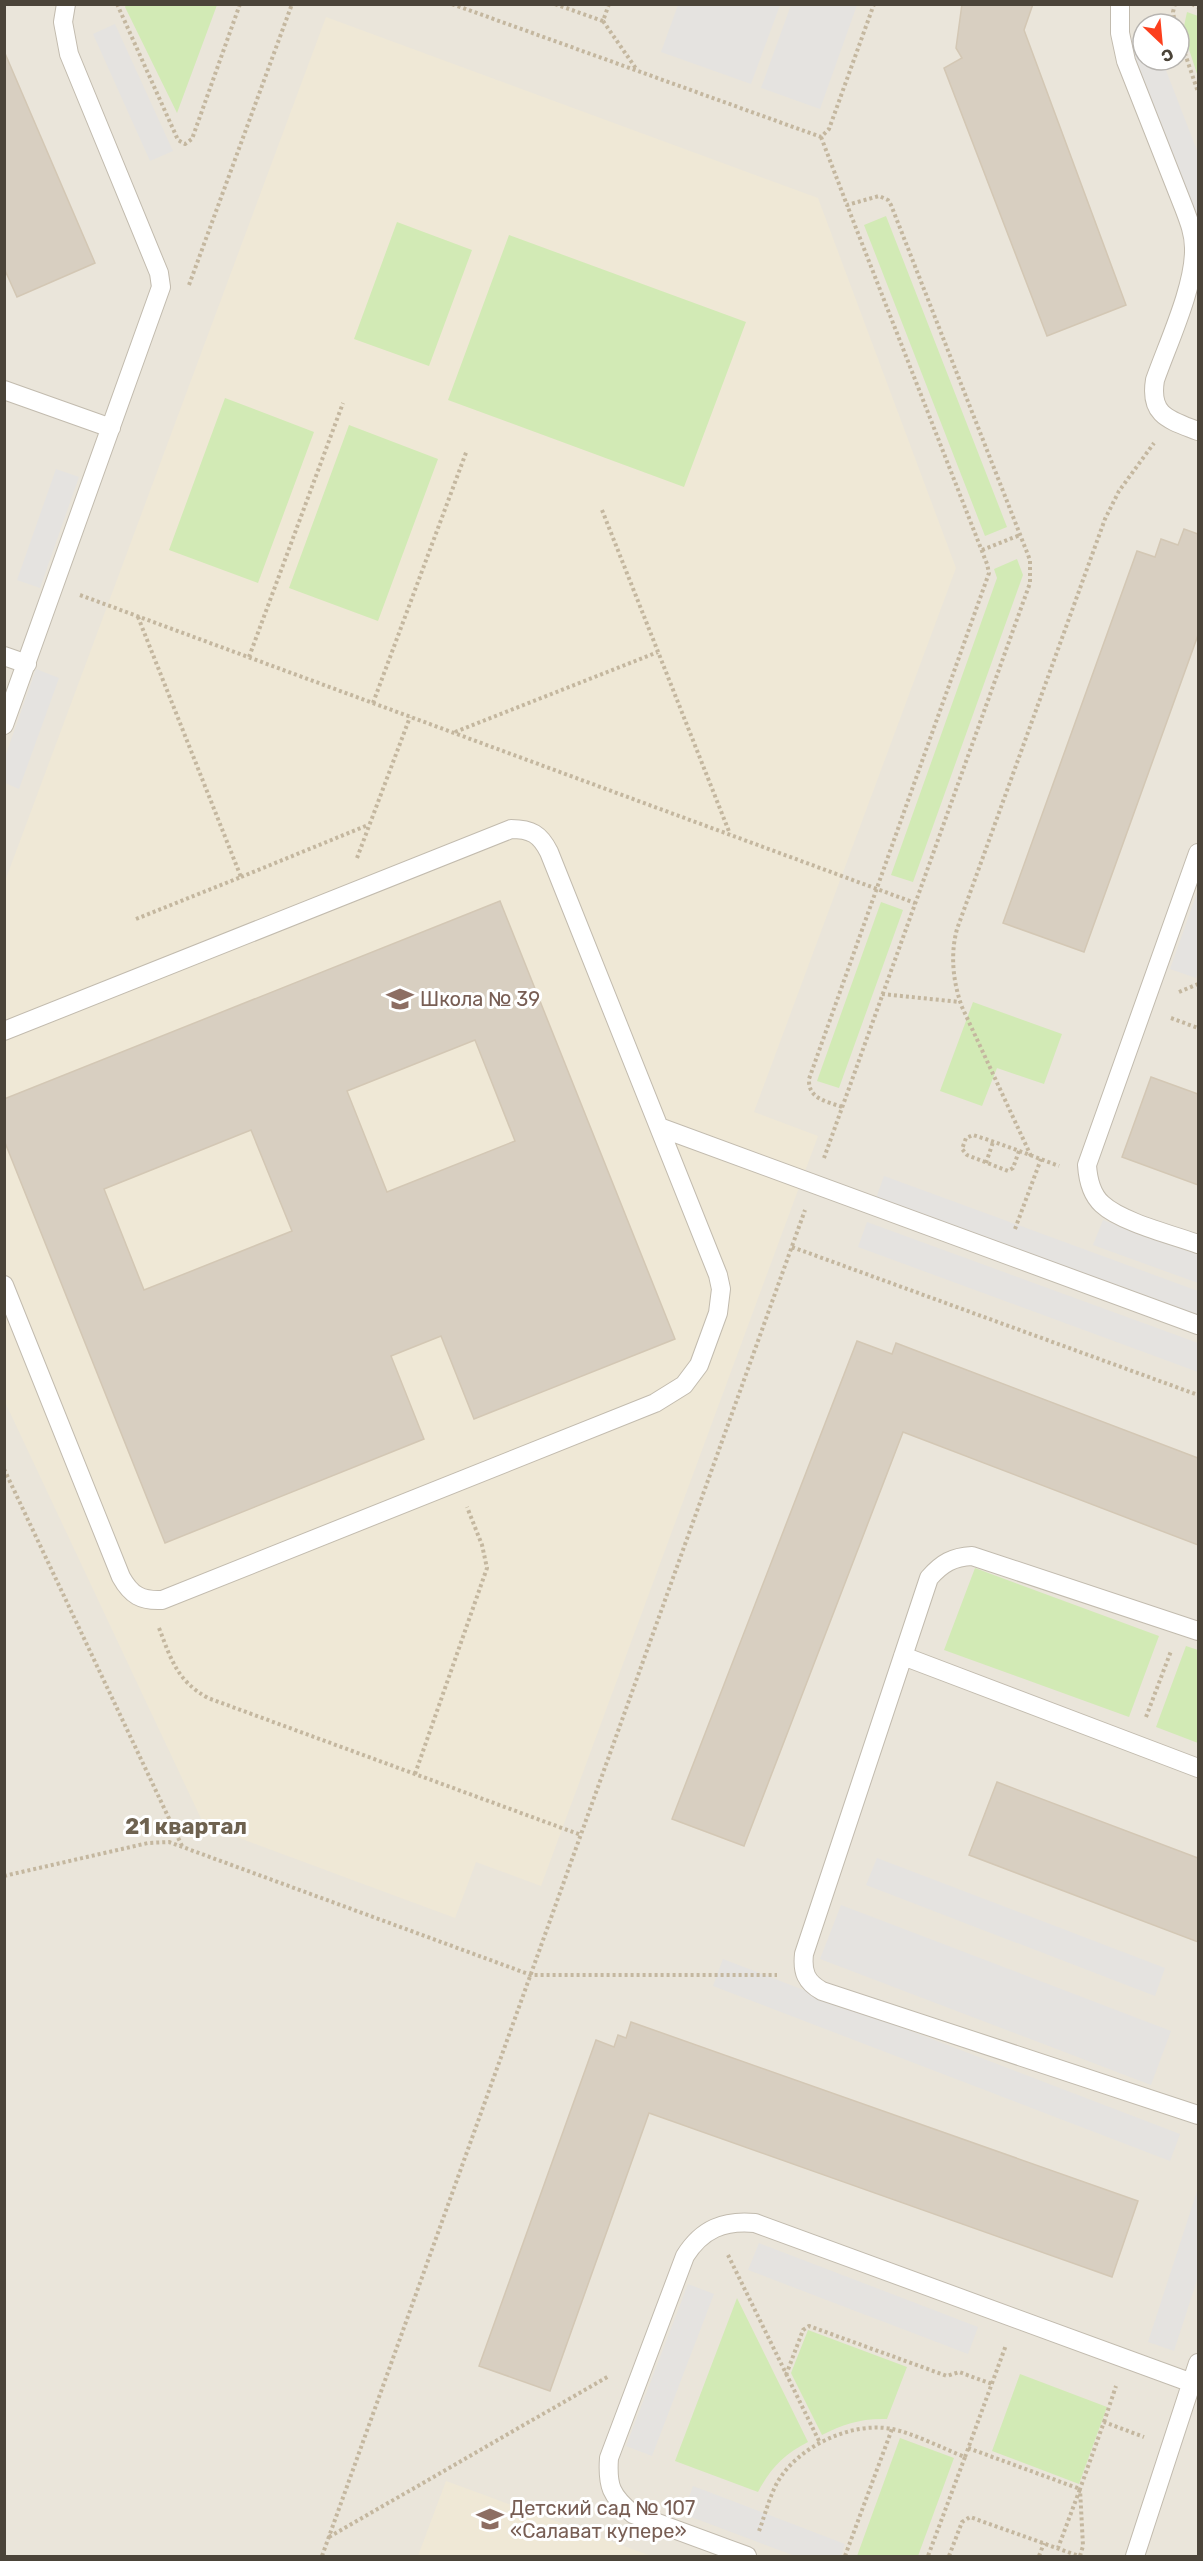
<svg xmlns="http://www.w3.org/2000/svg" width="1203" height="2561" font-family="Rubik,sans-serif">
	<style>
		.residential { fill: #eae5da; fill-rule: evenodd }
		.education { fill: #efe8d6 }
		.green { fill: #d2eab5 }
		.parking { fill: #e5e3e0 }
		.building { fill: #d8cfc1; stroke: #d3c7b4; stroke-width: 1.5; fill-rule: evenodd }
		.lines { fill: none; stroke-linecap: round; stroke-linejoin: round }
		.service-casing { stroke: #c2bbae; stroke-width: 20 }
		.path { stroke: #c4b79f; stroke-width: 4; stroke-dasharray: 3 3; stroke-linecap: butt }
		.service { stroke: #fff; stroke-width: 18 }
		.labels { text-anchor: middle; stroke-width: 6; stroke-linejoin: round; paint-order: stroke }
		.education-label { font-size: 20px; fill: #785e54; stroke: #fff; text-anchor: start }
		.quarter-label { font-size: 22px; font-weight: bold; fill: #6e6250; stroke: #fff }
	</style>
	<rect width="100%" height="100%" fill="#f6f3ec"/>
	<path class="residential" d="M5,5H1198V2556H5ZM1143,24H1179V60H1143Z"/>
	<path class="education" d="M326,17L818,198L956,568L754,1112L818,1136L541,1886L476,1862L455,1918L204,1825L5,1402L4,884Z
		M446,2481L651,2556H418Z"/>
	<path class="green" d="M126,5H217L177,113L125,7Z
		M1187,12L1198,16V77L1183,31Z
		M886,216L1007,527L985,536L864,225Z
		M397,222L472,250L429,366L354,339Z
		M509,235L746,322L684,487L448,400Z
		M225,398L314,432L258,583L169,550Z
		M349,425L438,459L378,621L289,588Z
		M1017,559L1023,575L913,882L891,875L997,578L994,569Z
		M881,902L903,910L839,1088L817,1081Z
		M973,1002L1062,1034L1044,1084L997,1068L982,1106L940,1091Z
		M975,1568L1159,1636L1129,1717L944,1650Z
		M1186,1646L1198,1650V1743L1156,1727Z
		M737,2298L808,2442C784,2454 770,2469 758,2492L675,2461Z
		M808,2330L907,2367L887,2419C862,2418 843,2424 822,2435L791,2373Z
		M1020,2374L1107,2407L1079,2484L992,2451Z
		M900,2438L954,2458L918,2556H857Z"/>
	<path class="parking" d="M678,5H780L751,84L661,52Z
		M791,5H857L820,109L761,88Z
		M115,24L173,151L150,161L93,34Z
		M1143,35V60H1162L1198,153V219L1128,40Z
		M56,469L79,477L40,588L17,580Z
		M36,669L59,678L19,789L5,783V757Z
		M1198,890V971L1196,978L1170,969Z
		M884,1176L1198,1291V1319L875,1201Z
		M1103,1220L1198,1255V1283L1093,1245Z
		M867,1222L1198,1343V1372L858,1247Z
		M877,1858L1165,1968L1155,1996L866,1885Z
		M841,1905L1171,2031L1151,2085L820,1959Z
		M723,1959L1180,2134L1170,2161L713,1986Z
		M1198,2188V2277L1174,2351L1148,2342Z
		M759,2243L978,2327L968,2354L748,2270Z
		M688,2284L714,2294L652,2456L626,2446Z
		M693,2486L845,2544L841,2556H795L683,2514Z"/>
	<path class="building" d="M962,4H1033L1024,30L1126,305L1047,336L944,68L962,58L956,48Z
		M4,51L95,263L17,297L4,268Z
		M1184,529L1198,534V635L1084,952L1003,923L1137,551L1155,557L1161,539L1178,545Z
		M500,901L675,1339L474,1419L441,1336L391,1356L424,1439L165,1543L4,1140V1099ZM475,1040L515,1141L387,1192L347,1091ZM251,1130L292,1231L144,1290L104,1189Z
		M1151,1077L1198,1094V1185L1122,1157Z
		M857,1341L892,1354L896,1343L1198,1458V1545L903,1432L744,1846L672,1819Z
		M997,1782L1198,1858V1942L969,1855Z
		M631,2022L1138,2201L1112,2277L649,2113L550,2391L479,2366L596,2040L614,2047L618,2035L626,2038Z"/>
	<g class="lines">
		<defs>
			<path id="service" d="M1120,4V33L1126,61L1184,208C1189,221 1194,234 1194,248C1195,286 1168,343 1155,380C1149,416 1170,420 1198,431
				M4,390L111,428
				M4,656L27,664
				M4,725L161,287L159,273L69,54L63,22L66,4
				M1198,853L1087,1165C1088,1180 1091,1194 1102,1204C1121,1222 1173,1235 1198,1244
				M4,1031L511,829C531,829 540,834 549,852L718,1275L721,1289L718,1313L699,1365L684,1385L655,1403L162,1600C141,1601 131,1595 121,1577L4,1285
				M659,1127L1198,1325
				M1198,1631L972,1556C953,1557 942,1563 929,1578L804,1954C802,1972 806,1982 822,1991L1198,2115
				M903,1656L1198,1768
				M747,2556L633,2514C611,2496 607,2486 609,2458L685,2256C702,2229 724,2220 755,2223L1192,2383
				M1135,2556L1198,2363"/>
		</defs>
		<use href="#service" class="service-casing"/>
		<path class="path" d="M117,4L178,140L185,144L192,139L240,4
			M452,4L821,137L829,129L874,4
			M555,4L603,21L609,4
			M1192,4L1198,7
			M603,21L637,70
			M1175,24L1173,12L1175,4
			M1179,36L1198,92
			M821,137L847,205L879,196L888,200L891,205L1030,560V583L824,1158
			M189,285L292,4
			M602,510L730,834
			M982,550L1020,535
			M80,595L915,903
			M249,657L343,403
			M373,703L467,450
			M455,732L658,652
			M357,858L410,717
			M241,877L368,825
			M136,919L241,877L138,617
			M1179,992L1198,984
			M882,994L960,1002
			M1171,1018L1198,1028
			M842,1107C826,1101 808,1099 809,1079L989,573L987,564L847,205
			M1019,1151L1013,1168L1008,1171L967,1155L962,1149L966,1138L973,1135C1002,1144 1030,1155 1059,1166
			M1031,1156L962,1007C953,982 950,955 957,929L1105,519L1119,491L1154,443
			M986,1163L993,1142
			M1015,1229L1041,1159
			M792,1247L1198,1395
			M4,1469L182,1846
			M159,1628C171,1659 177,1681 208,1698L581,1835
			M1146,1717L1171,1651
			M415,1774L487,1568L482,1545L467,1507
			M4,1876L148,1843L169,1842L531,1975H777
			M728,2255L820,2443
			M786,2375L803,2330L809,2326L947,2376L959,2372L992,2384
			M1104,2422L1116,2386
			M968,2448L1080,2489L1058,2548
			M965,2457L1006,2345
			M759,2531C765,2515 769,2498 777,2483C797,2447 851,2421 892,2429C913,2433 944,2449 965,2457L928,2556
			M329,2537L609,2376
			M322,2556L805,1210
			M845,2556L892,2429
			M949,2556L962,2522L970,2517L1079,2556
			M1039,2556L1044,2543
			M1080,2556L1083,2546L1080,2489L1104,2422L1144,2437"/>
		<use href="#service" class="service"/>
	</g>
	<defs>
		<symbol id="school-bare" viewBox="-9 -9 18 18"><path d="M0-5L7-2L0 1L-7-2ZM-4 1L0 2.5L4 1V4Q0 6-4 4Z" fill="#8d6e63" stroke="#fff" stroke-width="2.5" paint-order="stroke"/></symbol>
	</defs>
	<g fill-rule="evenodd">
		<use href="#school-bare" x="381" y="980" width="38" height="38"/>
		<use href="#school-bare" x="471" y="2500" width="38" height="38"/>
	</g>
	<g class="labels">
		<g class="education-label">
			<text x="420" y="1006">Школа № 39</text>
			<text x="510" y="2515">Детский сад № 107<tspan x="510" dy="23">«Салават купере»</tspan></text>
		</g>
		<g class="quarter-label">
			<text x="186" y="1834">21 квартал</text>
		</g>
	</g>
	<rect width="1203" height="2561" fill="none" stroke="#4b4439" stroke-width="12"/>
	<g transform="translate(1161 42) rotate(154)"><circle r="28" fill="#ffffff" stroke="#b7b4b0" stroke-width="1.5"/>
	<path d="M0-4.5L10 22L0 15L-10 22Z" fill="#fc3f1d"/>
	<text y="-9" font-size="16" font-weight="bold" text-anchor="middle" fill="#4b4439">С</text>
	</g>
</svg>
